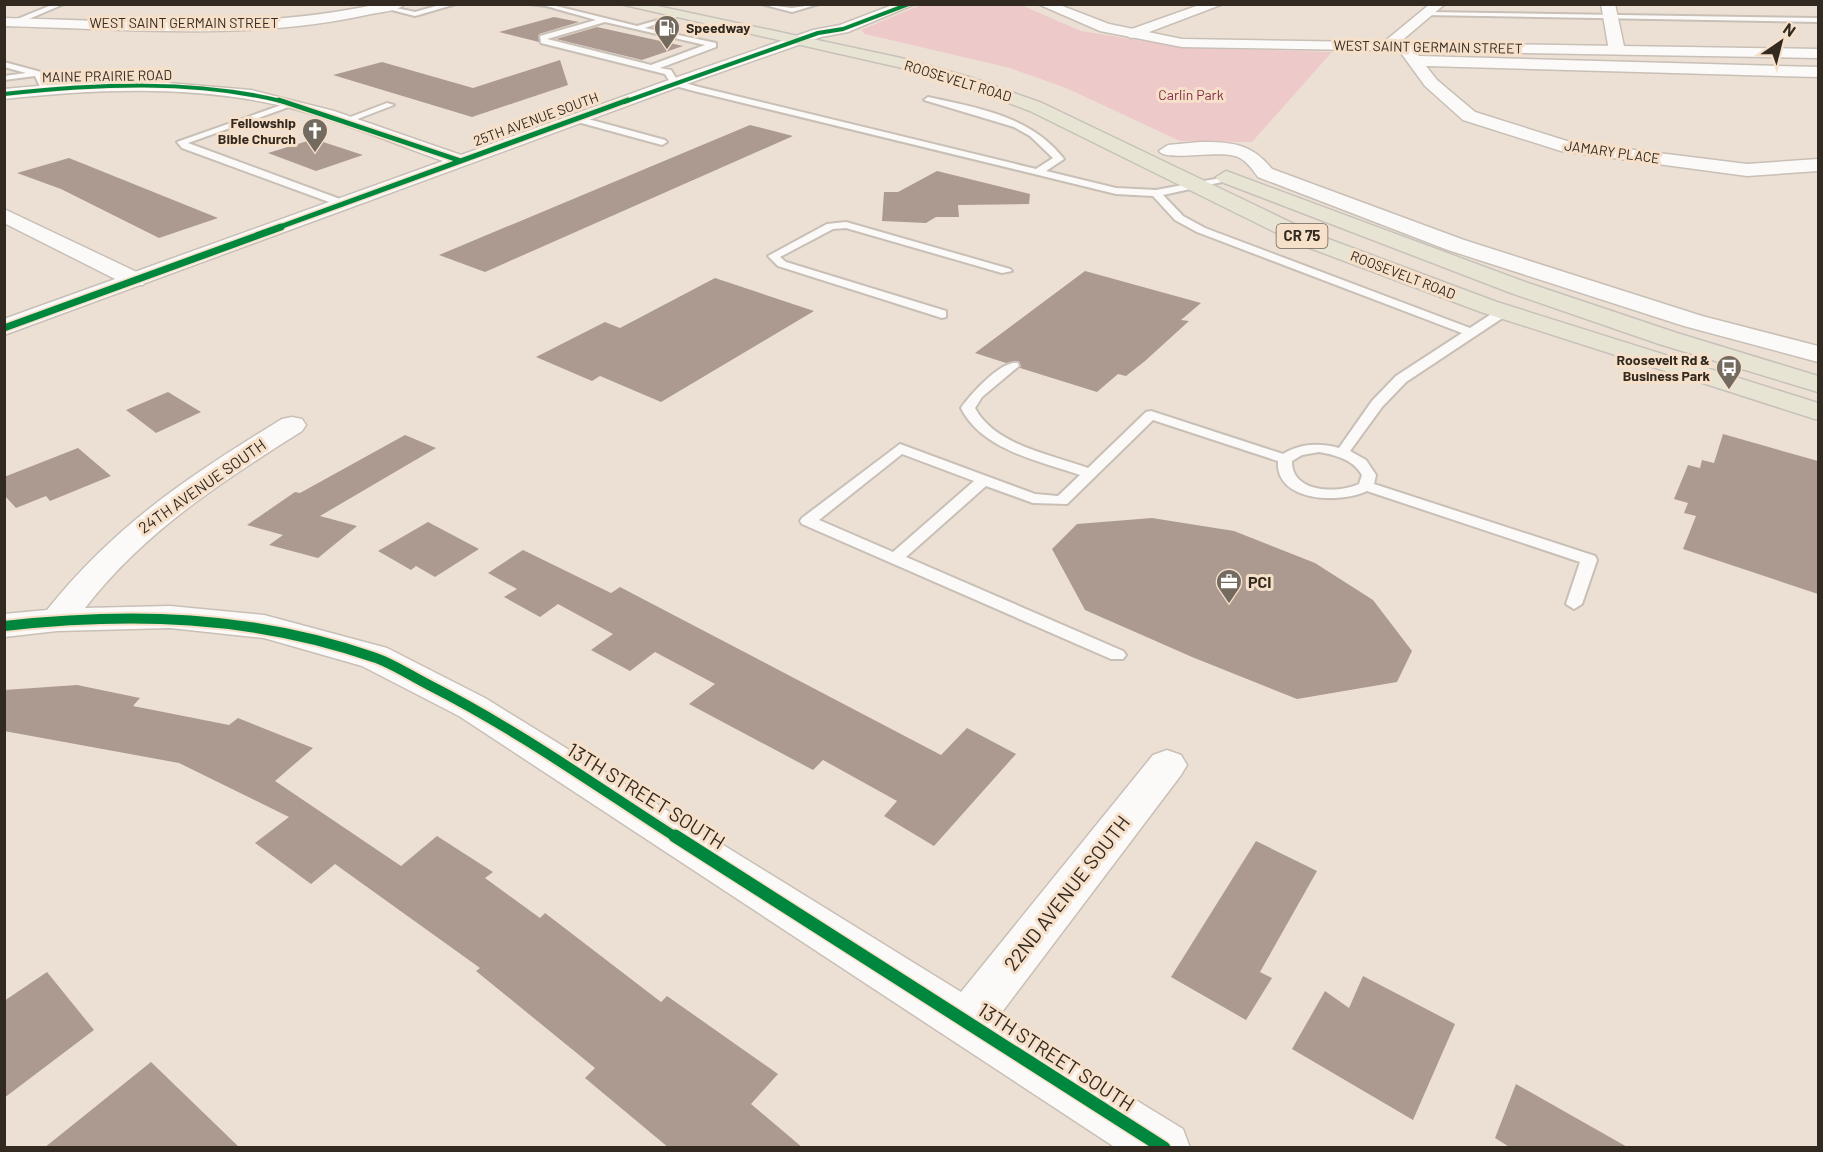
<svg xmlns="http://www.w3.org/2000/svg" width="1823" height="1152" font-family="Barlow,sans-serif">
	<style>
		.green { fill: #eec9ca }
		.building { fill: #ac9a91 }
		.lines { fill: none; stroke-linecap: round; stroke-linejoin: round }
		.lane-casing { stroke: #c8bfb6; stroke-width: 4 }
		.street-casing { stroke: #c8bfb6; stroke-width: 3 }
		.secondary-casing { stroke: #c8bfb6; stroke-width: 3 }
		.primary-casing { stroke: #c7c1bb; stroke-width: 3 }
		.lane { fill: #fcfaf9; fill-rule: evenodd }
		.street { fill: #fcfaf9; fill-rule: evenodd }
		.secondary { fill: #fcfaf9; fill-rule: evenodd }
		.primary { fill: #e8e4d4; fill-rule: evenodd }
		.cycleway-far4-casing { stroke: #f7e0c9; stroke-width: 5 }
		.cycleway-far3-casing { stroke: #f7e0c9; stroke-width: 8 }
		.cycleway-far2-casing { stroke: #f7e0c9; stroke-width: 10 }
		.cycleway-far1-casing { stroke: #f7e0c9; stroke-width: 14 }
		.cycleway-casing { stroke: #f7e0c9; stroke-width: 16 }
		.cycleway-far4 { stroke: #00873e; stroke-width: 4 }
		.cycleway-far3 { stroke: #00873e; stroke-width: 5 }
		.cycleway-far2 { stroke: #00873e; stroke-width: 7 }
		.cycleway-far1 { stroke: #00873e; stroke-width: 10 }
		.cycleway { stroke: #00873e; stroke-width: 13 }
		.labels { text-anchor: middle; stroke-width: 6; stroke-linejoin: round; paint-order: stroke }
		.far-street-label { font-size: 14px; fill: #322a21; stroke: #f7e0c9 }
		.far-poi-label { font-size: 14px; font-weight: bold; fill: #322a21; stroke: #f7e0c9; text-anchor: end }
		.far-park-label { font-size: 14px; fill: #822d47; stroke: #f7e0c9 }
		.shield { fill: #f7e0c9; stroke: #6d6153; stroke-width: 1.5 }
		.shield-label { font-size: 15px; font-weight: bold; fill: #322a21 }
		.street-label { font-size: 16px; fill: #322a21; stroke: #f7e0c9 }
		.poi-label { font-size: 16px; font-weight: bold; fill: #322a21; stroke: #f7e0c9; text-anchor: start }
		.near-street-label { font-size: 20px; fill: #322a21; stroke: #f7e0c9 }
	</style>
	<rect width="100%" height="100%" fill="#ece0d4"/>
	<path class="green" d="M923,4L1021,5L1081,31L1187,48L1332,52L1252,142L1180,141L1066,88L1010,68L865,34L861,30Z"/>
	<path class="building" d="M554,17L579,22L539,34V42L499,32Z
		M597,27L683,46L642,60L556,39Z
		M560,60L568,85L472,117L333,75L382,62L473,88Z
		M750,125L793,136L485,272L439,255Z
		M314,139L363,155L316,171L268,153Z
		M69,158L218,218L159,238L61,189L17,173Z
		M937,171L1030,194L1029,204L958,205L959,217H936L926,223L882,221L884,192H898Z
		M1085,271L1201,303L1181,320L1189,321L1145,361L1126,376L1118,374L1097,392L1020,368L1019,361L1006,363L975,353Z
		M715,278L814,311L661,402L600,376L592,381L536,357L605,322L620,328Z
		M168,392L201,412L156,433L126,410Z
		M1723,434L1818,461V594L1683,549L1696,516L1684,513L1688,503L1674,499L1688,465L1700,468L1702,460L1714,463Z
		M405,435L436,448L320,516L357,526L318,558L269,545L283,535L247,525L295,492L300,493Z
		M78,448L111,476L50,501L46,496L16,508L4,495V477Z
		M1152,518L1234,531L1315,563L1373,600L1412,651L1397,682L1297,699L1192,657L1085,610L1052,549L1077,524Z
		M428,522L479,549L435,577L416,566L411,570L378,551Z
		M523,550L611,593L620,587L941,755L967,728L1016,754L934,846L884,816L897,801L823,760L813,770L689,704L715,684L655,652L630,671L591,650L613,634L558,604L540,617L504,597L517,589L488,573Z
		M77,685L140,698L133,706L229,725L238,718L313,748L275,781L401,866L437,836L493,872L485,878L540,918L545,913L661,1002L667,996L778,1074L751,1104L803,1148H669L585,1078L595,1068L476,971L480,968L335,864L311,884L255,843L289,817L179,763L4,731V690Z
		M1256,841L1317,871L1260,972L1272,978L1246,1020L1171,977Z
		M47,972L94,1030L4,1098V1001Z
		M1363,976L1455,1024L1413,1120L1292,1049L1325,991L1349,1008Z
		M151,1062L240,1148H44Z
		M1516,1084L1629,1148H1511L1495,1138Z"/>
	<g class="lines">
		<defs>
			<path id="lane" d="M54,4H64L17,24L10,22Z
				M443,4H456L415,16L384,8L387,6L415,12Z
				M529,4H558L556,6L637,26L679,14V16L645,28L716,43V47L660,68L671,70L678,81L699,87L1036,169L1053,158L1030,136L1014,127L924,100L928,97C978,108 1031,116 1064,159L1046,171L1116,188L1156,190L1231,176V180L1163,195L1183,216L1205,228L1470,328L1499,309H1507V315L1406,382L1382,407L1350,451L1366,460L1376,475L1374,484L1595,556L1597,560L1582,604L1574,609L1566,604L1580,562L1367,491C1340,504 1275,502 1278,461L1153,420L1067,504L1033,503L986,486L906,557L1123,651L1126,655L1123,659H1111L802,524L800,521L802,518L900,444L1035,494L1058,496L1080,475C1039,461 982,450 961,408C970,395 1001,360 1018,363L1019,366L982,397L975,408C994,445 1052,455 1088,468L1146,412L1151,411L1283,454C1301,443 1319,443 1339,448L1372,401L1396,376L1462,333L1197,232L1175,220L1153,196L1116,194L694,91L672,85L665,74L541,43L540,36L596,20L546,6ZM605,22L705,45L651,65L547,39ZM1319,452C1335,455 1353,459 1362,475L1359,484C1337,494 1291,493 1292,461L1302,455ZM902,454L974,481L893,552L819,520Z
				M761,4L792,8L819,4L792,12Z
				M1426,12L1818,18V22L1424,15Z
				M4,62L41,72L50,91L43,93L35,76L4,80V76L26,73L4,67Z
				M290,102L297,104L188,143L348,202V206H340L182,148L177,142Z
				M387,103L394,105L347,123L340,121Z
				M577,116L665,140L667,142L662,145L574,121V117Z
				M846,222L1010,269L1012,271L1002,273L846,228L833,229L780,257L786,262L946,311V317L942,318L778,266L768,256L827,224Z"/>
			<path id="street" d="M1202,4H1223L1136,37L1131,38L1124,34L1126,31Z
				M1430,4H1445L1400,42L1408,43L1419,56L1818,67V77L1426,66L1437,80L1475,112L1570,142L1747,164L1818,159V171L1747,176L1561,151L1463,120L1425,86L1396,46L1386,50L1379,46Z
				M1601,4H1615L1625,51L1622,54H1612L1609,51Z
				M1200,142C1231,142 1251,143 1272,169L1464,240L1702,316L1818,346V362L1684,326L1448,250L1258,177C1252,169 1247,161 1238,157C1220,149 1166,162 1159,151L1168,145Z
				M4,209L143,275L146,280L143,285H127L4,223Z
				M292,417L302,419L306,425L302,431C221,482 144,532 85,608L170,606L264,615L387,648L485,698L961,992L1153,755L1167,750L1181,755L1187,765L1181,775L999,1016L1183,1129L1190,1148H1116L459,716L362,666L264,638L170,628L57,631L4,637V614L47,610C116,524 189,476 282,419Z"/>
			<path id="secondary" d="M378,4H405C398,11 381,12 371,14C251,41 126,29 4,26V18C129,21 255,31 378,4Z
				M895,4H915L848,32L821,37L681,86L4,335V319L443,161C389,142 335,118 278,105C189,85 95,89 4,99V89L71,83L144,81L251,90L334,111L461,155L669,80L813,30L840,25Z
				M1038,4H1057L1109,24L1182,39L1818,49V58L1182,47L1100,31Z"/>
			<path id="primary" d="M620,4H648L901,58L969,77L1042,103L1315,234L1497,302L1818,403V420L1481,312L1299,244L1030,111L957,83L898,67Z
				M1226,171L1528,283L1677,333L1818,376V392L1659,344L1511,293L1219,181L1216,177Z"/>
		</defs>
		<use href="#lane" class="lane-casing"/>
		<use href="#street" class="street-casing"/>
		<use href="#secondary" class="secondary-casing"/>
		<use href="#primary" class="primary-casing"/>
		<use href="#lane" class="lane"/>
		<use href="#street" class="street"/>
		<use href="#secondary" class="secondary"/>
		<use href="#primary" class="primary"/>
		<defs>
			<path id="cycleway-far4" d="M4,94C97,84 194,79 285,102
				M624,102L818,33L843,29L909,4"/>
			<path id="cycleway-far3" d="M279,100L461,161
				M277,228L628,100"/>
			<path id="cycleway-far2" d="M4,328L281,227"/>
			<path id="cycleway-far1" d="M4,626C130,612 252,615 373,657C392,663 411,676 429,685C516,729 596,786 677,838"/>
			<path id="cycleway" d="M675,836L1164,1148"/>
		</defs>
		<use href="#cycleway-far4" class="cycleway-far4-casing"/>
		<use href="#cycleway-far3" class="cycleway-far3-casing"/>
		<use href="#cycleway-far2" class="cycleway-far2-casing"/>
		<use href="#cycleway-far1" class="cycleway-far1-casing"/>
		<use href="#cycleway" class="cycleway-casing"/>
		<use href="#cycleway-far4" class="cycleway-far4"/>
		<use href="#cycleway-far3" class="cycleway-far3"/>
		<use href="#cycleway-far2" class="cycleway-far2"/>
		<use href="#cycleway-far1" class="cycleway-far1"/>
		<use href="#cycleway" class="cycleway"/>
	</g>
	<defs>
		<symbol id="fuel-pin" viewBox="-11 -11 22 30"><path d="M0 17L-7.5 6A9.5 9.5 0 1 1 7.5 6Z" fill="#736a60" stroke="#f7e0c9"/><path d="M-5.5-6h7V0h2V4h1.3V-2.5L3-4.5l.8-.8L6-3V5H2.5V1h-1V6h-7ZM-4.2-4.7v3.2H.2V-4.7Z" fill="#fff"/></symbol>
		<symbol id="church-pin" viewBox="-11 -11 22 30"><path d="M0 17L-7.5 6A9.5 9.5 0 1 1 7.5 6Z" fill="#736a60" stroke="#f7e0c9"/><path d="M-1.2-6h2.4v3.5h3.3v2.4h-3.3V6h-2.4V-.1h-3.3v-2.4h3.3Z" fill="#fff"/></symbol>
		<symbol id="bus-pin" viewBox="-11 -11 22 30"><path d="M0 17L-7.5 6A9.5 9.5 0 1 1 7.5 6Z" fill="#736a60" stroke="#f7e0c9"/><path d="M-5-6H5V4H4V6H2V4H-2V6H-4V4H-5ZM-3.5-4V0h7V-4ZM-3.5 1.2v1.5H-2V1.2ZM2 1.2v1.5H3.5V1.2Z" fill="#fff"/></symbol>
		<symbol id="office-pin" viewBox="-11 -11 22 30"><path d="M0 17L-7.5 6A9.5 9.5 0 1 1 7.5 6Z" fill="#736a60" stroke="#f7e0c9"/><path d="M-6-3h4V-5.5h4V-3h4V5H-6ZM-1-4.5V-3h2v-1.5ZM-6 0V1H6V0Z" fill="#fff"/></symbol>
	</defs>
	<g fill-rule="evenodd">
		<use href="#fuel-pin" x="652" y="13" width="30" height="40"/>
		<use href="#church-pin" x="300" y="116" width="30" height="40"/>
		<use href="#bus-pin" x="1714" y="353" width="30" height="40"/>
		<use href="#office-pin" x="1214" y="567" width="30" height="40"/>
	</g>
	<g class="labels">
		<g class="far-street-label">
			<text x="184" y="28">WEST SAINT GERMAIN STREET</text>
			<text transform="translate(1428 47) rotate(1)" y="5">WEST SAINT GERMAIN STREET</text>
			<text transform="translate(107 76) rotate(-1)" y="5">MAINE PRAIRIE ROAD</text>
			<text transform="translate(958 81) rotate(17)" y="5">ROOSEVELT ROAD</text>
			<text transform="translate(536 119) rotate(-20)" y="5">25TH AVENUE SOUTH</text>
			<text transform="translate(1612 152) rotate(8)" y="5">JAMARY PLACE</text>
			<text transform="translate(1403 275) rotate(21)" y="5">ROOSEVELT ROAD</text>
		</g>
		<g class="far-poi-label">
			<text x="686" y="33" text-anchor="start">Speedway</text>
			<text x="296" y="128">Fellowship<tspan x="296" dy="16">Bible Church</tspan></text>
			<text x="1710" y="365">Roosevelt Rd &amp;<tspan x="1710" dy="16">Business Park</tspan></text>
		</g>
		<g class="far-park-label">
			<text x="1191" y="100">Carlin Park</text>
		</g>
		<rect class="shield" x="1276.5" y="224" width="51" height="24" rx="4.5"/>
		<g class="shield-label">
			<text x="1302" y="241">CR 75</text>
		</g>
		<g class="street-label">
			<text transform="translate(202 486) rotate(-35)" y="6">24TH AVENUE SOUTH</text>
		</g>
		<g class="poi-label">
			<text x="1248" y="588">PCI</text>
		</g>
		<g class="near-street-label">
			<text transform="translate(646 796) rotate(32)" y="7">13TH STREET SOUTH</text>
			<text transform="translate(1067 893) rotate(-52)" y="7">22ND AVENUE SOUTH</text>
			<text transform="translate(1056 1057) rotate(33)" y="7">13TH STREET SOUTH</text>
		</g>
	</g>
	<rect width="1823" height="1152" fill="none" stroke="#322a21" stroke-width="12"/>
	<g transform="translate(1781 42) rotate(35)" stroke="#f7e0c9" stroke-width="4.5" paint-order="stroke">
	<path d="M0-4.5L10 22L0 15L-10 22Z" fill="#322a21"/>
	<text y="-9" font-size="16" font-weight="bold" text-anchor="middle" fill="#322a21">N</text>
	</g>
</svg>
